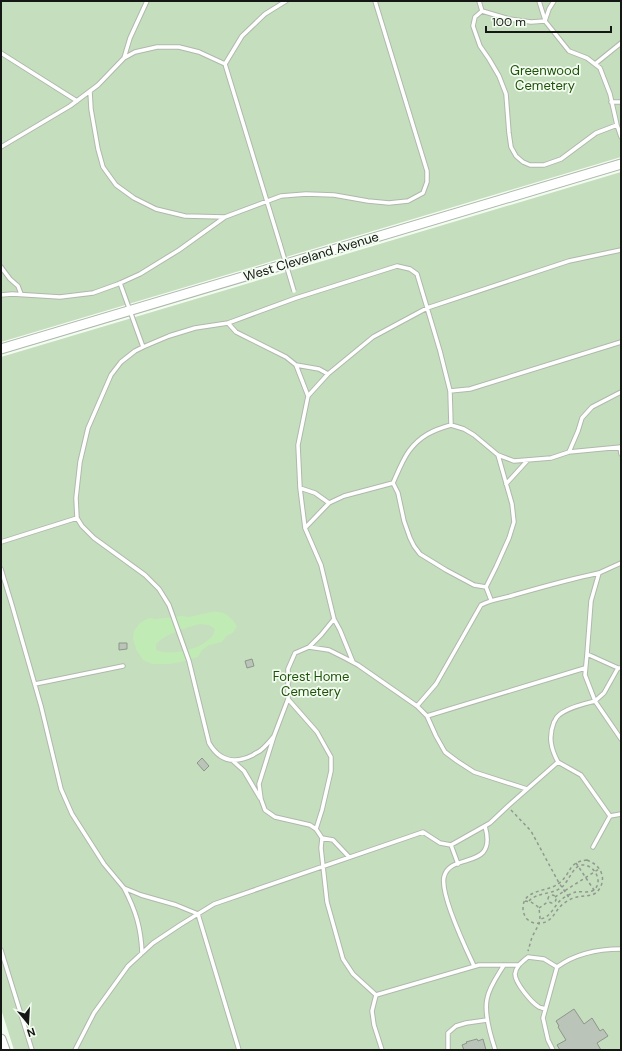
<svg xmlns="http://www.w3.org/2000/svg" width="622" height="1051" font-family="'DM Sans',sans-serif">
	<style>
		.green { fill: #c5debe }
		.water { fill: #c1ebb5; fill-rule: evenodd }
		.building { fill: #bbc4b9; stroke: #8d958a }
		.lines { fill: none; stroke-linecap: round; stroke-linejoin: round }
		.service-casing { stroke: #b0b8ad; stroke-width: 5.5 }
		.tertiary-casing { stroke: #b0b8ad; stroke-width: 11 }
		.path { stroke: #91988f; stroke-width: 1.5; stroke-dasharray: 3 3; stroke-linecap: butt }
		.service { stroke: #fff; stroke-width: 3.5 }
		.tertiary { stroke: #fff; stroke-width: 9 }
		.service-bridge-casing { stroke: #b0b8ad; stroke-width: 5.5; stroke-linecap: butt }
		.service-bridge { stroke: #fff; stroke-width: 3.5 }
		.labels { text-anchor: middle; stroke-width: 3.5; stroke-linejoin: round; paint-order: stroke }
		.park-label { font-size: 13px; fill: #1e5108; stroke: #f3fcf0 }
		.street-label { font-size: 13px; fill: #141713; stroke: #f3fcf0 }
	</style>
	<rect width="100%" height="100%" fill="#f3fcf0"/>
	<path class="green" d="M1,1H621V157L1,342Z
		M621,172V1050H14L1,1009V357Z"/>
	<path class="water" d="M212,612C225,611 230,616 237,626L233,633L226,636L222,642L209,645L202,650L198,657L181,662L169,664H152L143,660L137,651L133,639L134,631L140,623L149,618L157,619L182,616L189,617ZM200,624L209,625L215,629C214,631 214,633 213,635C203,649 171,657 156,650V644C167,633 185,628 200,624Z"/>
	<path class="building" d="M119,643H127V649L119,650Z
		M252,659L254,666L247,668L245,661Z
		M202,758L209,766L204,771L197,763Z
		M574,1009L584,1024L592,1018L600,1031L603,1029L608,1036L597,1043L601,1050H560L557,1045L566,1040L558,1027L559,1026L556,1021Z
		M477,1039L478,1041L483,1039L486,1050H464L462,1045L467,1043L466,1042Z"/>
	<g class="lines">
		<defs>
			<path id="service" d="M479,1L482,11L475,17L473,26L480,46L489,59L499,76L506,94L509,133L511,147L516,156L523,162L530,165H544L561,159L596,133L617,125
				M539,1L545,20
				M482,11L509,19L531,22L545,21L569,51L587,58L600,68L610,94L617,125L621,137
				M545,21L549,9L554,1
				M1,53L77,101
				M124,58L130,38L147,1
				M595,64L621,43
				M90,91L91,109L98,149L103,167L116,185L134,198L156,209L185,216L224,217
				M611,102H621
				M1,147L70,106L98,85L124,58L135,52L157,47H179L199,52L225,64
				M280,244L225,64L242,36L265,14L286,1
				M1,267L10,279L18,286L21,294
				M120,283L143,347
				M1,295L12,294L60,297L93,293L118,284L140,274L179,250L225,217L281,196L306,194L334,195L368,201L389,203L408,201L423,193L427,182V171L375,1
				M228,323L195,328L169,336L143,347L135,351L121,362L111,375L88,428L80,462L76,498L77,518L82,526L94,538L145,575L159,589L169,605L189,661L209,743C220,762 235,764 253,755C255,753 259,752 261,750C266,746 270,741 274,736
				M296,365L319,369L328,374
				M450,391L470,389L621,342
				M451,425L464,429L474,435L498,455L512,504L514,522L509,538L496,567L486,587
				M620,447L621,454
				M569,452L621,447
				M498,455L514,461L551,458L569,452L578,431L582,418L592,407L621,392
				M393,483L398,493L404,521L410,538L414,546L420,554L446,570L474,585L486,587L491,600
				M506,484L527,461
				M300,488L315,493L329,503L344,496L393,483C397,474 403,459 409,451C420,436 433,430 451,425L450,391L440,351L417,274L410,269L397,266L296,298L228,323L236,332L286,357L296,365L308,396
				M305,528L329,503
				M1,542L77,518
				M1,569L12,605L41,706L61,789L72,814L104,864L124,888L141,895L176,905L198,914L239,1050
				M334,619L340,630L353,662
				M309,647L321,635L334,619L321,565L305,528L300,488L298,445L308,396L328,374L373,337L427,308L569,261L621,250
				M587,654L585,675L595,701L604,693L618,668H621
				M618,668L587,654L591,601L599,573L621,563
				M35,684L123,666
				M288,699L274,736L259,784L261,799L265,810L275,817L310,825L316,829
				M417,706L358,665L345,658L329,650L309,647L295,653L288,669V699L317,732L331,757V771L322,810L316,829L322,838L321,848L327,902L343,959L353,974L376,995L479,965H518
				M427,716L585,668
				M233,761L244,771L260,798
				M558,762C551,749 548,737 554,722C555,721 556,718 557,717C565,708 584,704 595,701L621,739
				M527,789L474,772L457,761L445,752L436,736L427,716L417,706L436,684L481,605C492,599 502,599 514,595C542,587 570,579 599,573
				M322,838L333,840L349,857
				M451,845L458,864
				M593,847L610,816
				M124,888C136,911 141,928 142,953
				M1,950L32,1050
				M474,966C466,949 440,895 444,877C450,851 498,872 485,826
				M376,995L372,1011L374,1025L382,1050
				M545,1009C543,1008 541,1008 539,1007C532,1003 515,983 515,974C516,966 522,962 528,957L544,959L557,967
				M495,1049C490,1034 484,1014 487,999C489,987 498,975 504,965
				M75,1050L94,1013L128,966L153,943L180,925L214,904L423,832L440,843L451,845L490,823L508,806L558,762L581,775L610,816L621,814
				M448,1050V1033L456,1026L466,1023L487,1020
				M553,1050L548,1040L543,1018L557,967C575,954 599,949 621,949"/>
			<path id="tertiary" d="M1,349L621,164
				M1,1039L5,1050"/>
		</defs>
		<use href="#service" class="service-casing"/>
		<use href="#tertiary" class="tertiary-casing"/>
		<path class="path" d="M511,810L531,831L559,883L570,899
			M587,860C594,863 600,867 602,875C604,882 600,892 592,895C587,896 582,896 577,897C572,898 567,901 563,904C555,910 553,922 541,923C536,924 531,923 527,919C524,915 523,912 523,908C523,889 547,892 558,884C572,874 567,862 587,860Z
			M576,863L596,893
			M548 899a4 4 0 1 1 8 0a4 4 0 1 1-8 0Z
			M555,897L599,869
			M525,901L531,902L537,906L539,908L540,917L539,924L532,937L528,951
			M529,901C537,892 552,895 562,887C569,881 573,866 582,865C595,864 605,884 592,891C587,893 581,891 576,892C572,893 566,896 562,899C554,905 551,918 540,919
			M539,908L549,901"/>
		<use href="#service" class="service"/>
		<use href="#tertiary" class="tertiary"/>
		<defs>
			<path id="service-bridge" d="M280,244L294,291"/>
		</defs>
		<use href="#service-bridge" class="service-bridge-casing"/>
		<use href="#service-bridge" class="service-bridge"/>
	</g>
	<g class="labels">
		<g class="park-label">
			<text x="545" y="75">Greenwood<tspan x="545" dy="15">Cemetery</tspan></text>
			<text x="311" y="681">Forest Home<tspan x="311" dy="15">Cemetery</tspan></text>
		</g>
		<g class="street-label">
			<text transform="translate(311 256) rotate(-17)" y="5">West Cleveland Avenue</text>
		</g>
	</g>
	<rect width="622" height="1051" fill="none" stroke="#141713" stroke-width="4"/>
	<g transform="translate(28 1023) rotate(162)" stroke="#f3fcf0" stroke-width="3" paint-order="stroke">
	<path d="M0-3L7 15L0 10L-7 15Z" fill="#141713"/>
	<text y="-6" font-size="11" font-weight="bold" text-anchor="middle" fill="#141713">N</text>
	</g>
	<path d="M486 26v6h125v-6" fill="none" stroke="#141713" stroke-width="2"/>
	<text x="492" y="26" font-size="12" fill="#141713" stroke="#f3fcf0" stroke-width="3" paint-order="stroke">100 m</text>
</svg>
